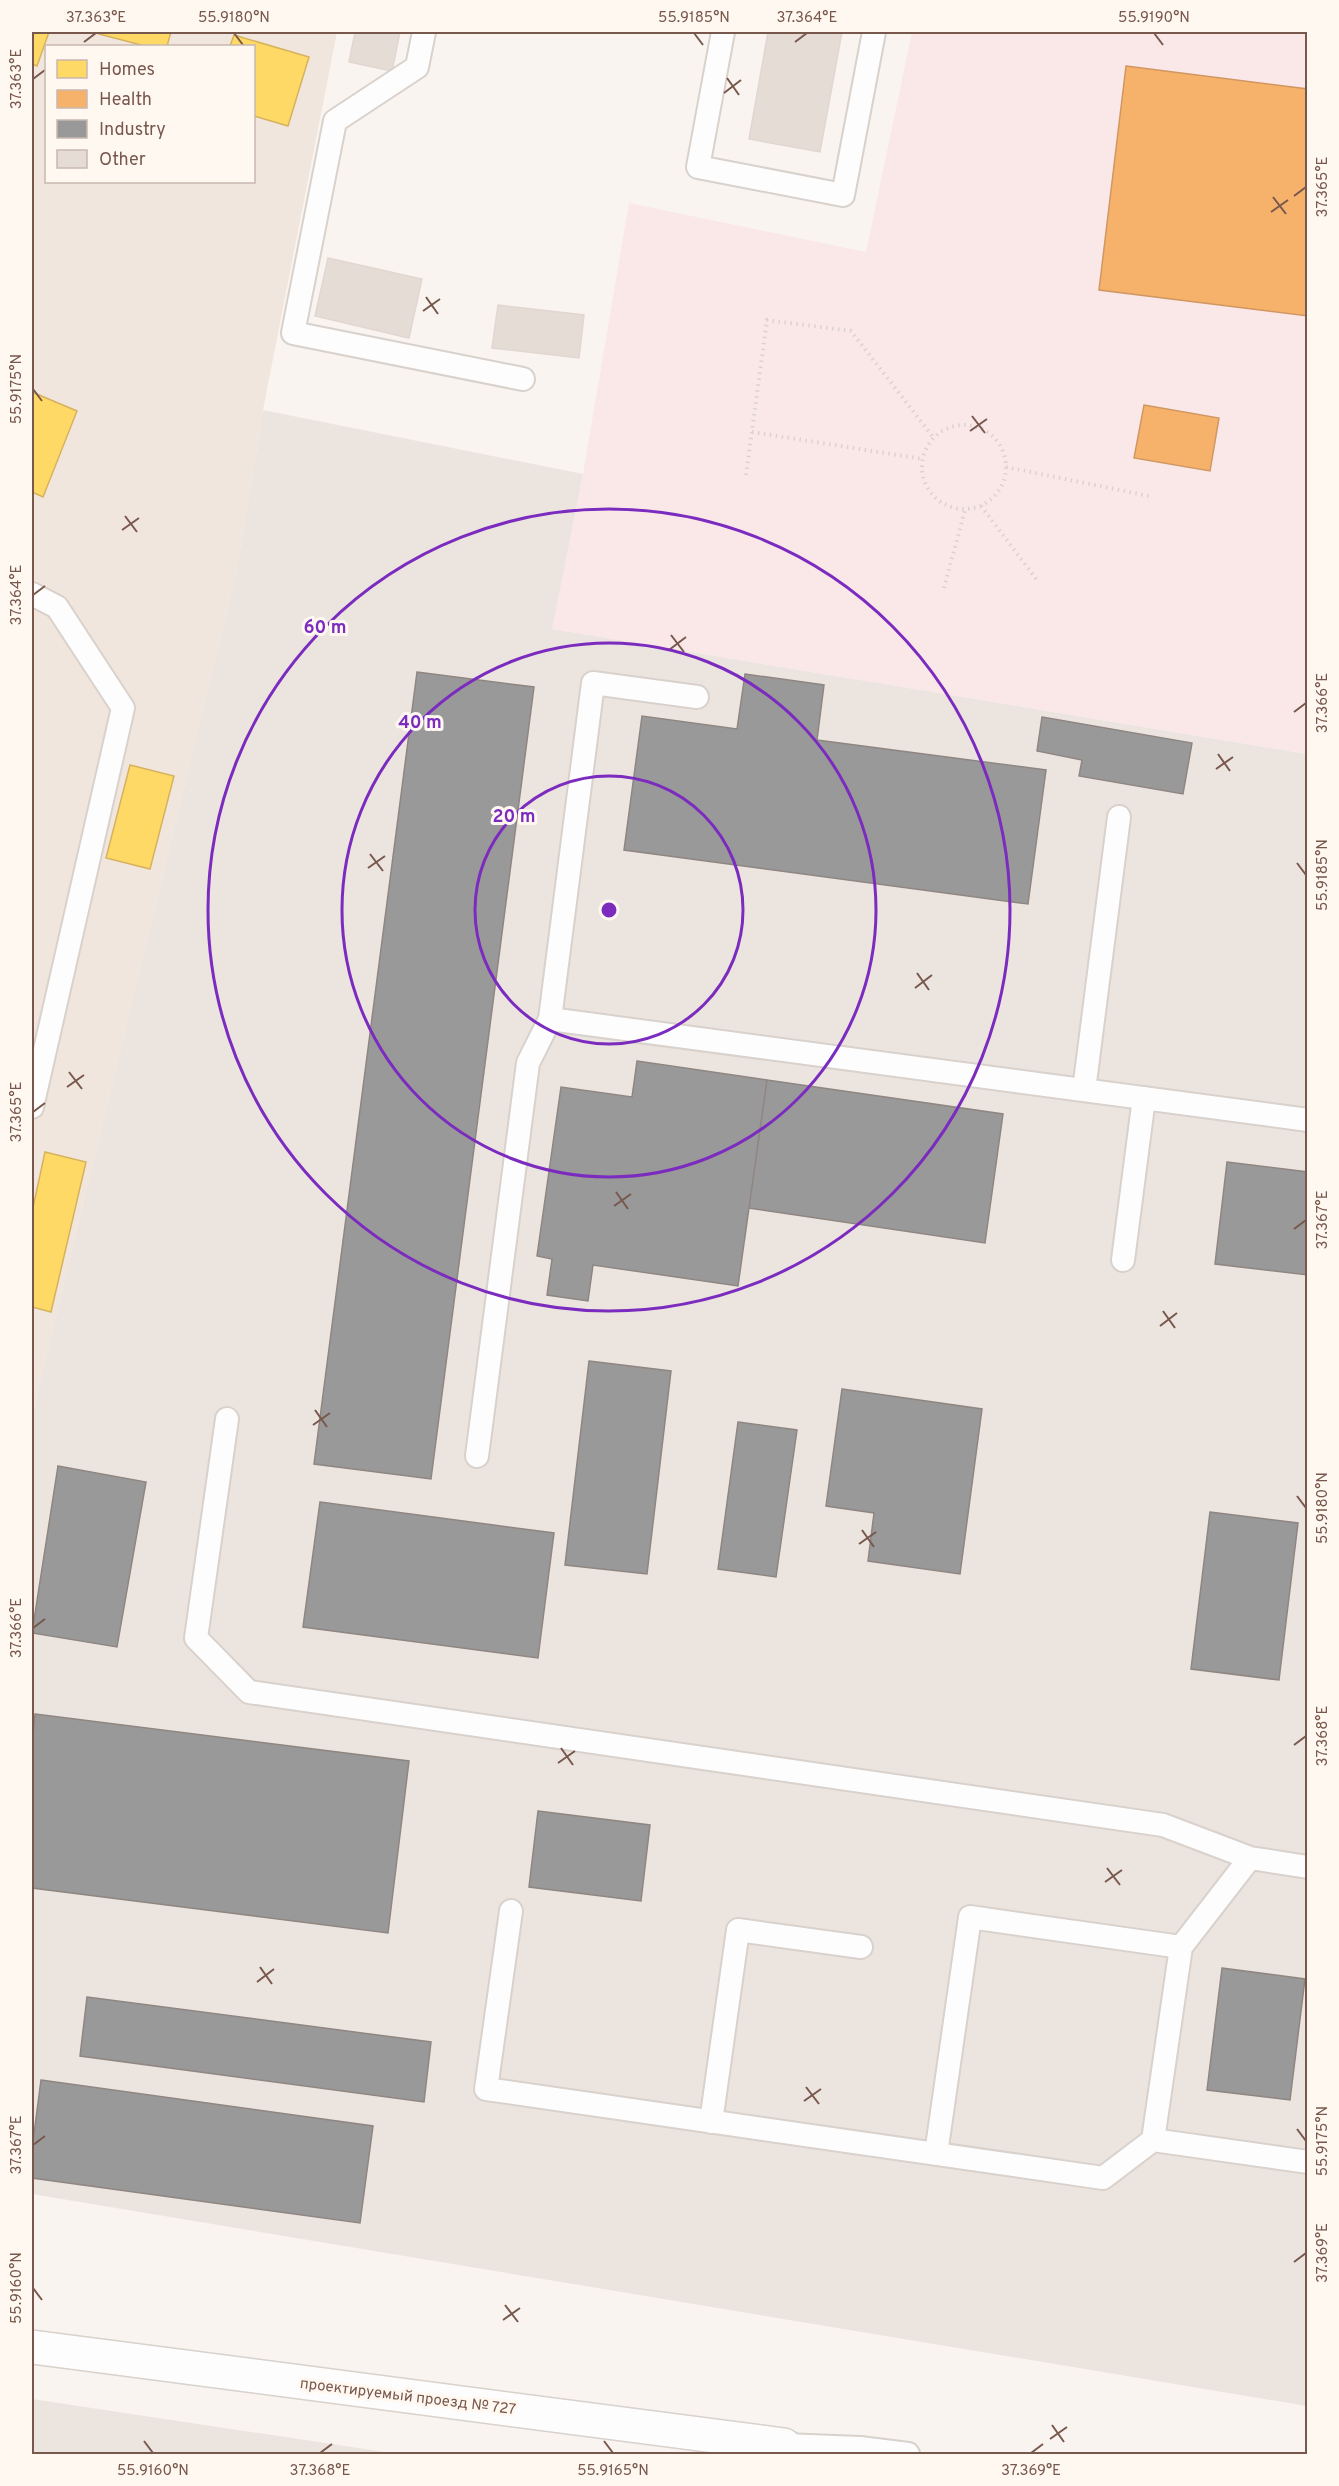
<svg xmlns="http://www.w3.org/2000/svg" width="1339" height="2486" font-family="Overpass,sans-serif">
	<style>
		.residential { fill: #f1e6dd; fill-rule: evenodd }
		.industrial { fill: #ece4df }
		.medical { fill: #fae8e9 }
		.homes { fill: #ffd966; stroke: #d6b25e; stroke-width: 1.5 }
		.health { fill: #f6b26b; stroke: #d09762; stroke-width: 1.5 }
		.industry { fill: #999; stroke: #8f8682; stroke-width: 1.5 }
		.building { fill: #e5dcd6; stroke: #e2d6d1; stroke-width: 1.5 }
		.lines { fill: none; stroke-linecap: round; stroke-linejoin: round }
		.lane-casing { stroke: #d8d1cc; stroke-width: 26 }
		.street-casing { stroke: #d8d1cc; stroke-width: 36 }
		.path { stroke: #dbd2d0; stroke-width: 4; stroke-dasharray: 1.5 4.5; stroke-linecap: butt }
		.lane { stroke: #fefdfd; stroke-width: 22 }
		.street { stroke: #fefdfd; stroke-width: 33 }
		.ticks { fill: none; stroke: #78584d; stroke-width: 2 }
		.ring { fill: none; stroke: #7b2cbf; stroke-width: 3 }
		.labels { text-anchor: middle; stroke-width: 6; stroke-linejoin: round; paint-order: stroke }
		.street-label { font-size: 15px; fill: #78584d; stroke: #fff8f1 }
		.centre { fill: #7b2cbf; stroke: #fff8f1; stroke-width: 3 }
		.ring-label { font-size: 18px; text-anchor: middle; font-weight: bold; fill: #7b2cbf; stroke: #fff8f1; stroke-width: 6; stroke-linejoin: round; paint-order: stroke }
		.neatline { fill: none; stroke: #78584d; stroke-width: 2 }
		.ticks-label { font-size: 15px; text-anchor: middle; fill: #78584d }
	</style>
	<rect width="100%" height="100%" fill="#f9f4ef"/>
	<path class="residential" d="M32,32H337L263,410L236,573L32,1415ZM46,46H254V182H46Z"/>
	<path class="industrial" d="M263,410L583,474L553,629L1307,754V2406L32,2194V1415L236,573Z
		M32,2399L398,2454H32Z"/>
	<path class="medical" d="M912,32H1307V754L552,629L583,474L629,203L866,252Z"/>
	<path class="homes" d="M32,32H49L37,66L32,64Z
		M100,32H171L167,46H145L99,34Z
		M234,35L309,57L288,126L254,116V46H230Z
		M32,392L77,411L43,497L32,492Z
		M130,765L174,776L150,869L106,858Z
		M45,1152L86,1162L51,1312L32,1307V1212Z"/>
	<path class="health" d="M1126,66L1308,89V316L1099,290Z
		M1144,405L1219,418L1210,471L1134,458Z"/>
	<path class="industry" d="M417,672L534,687L431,1479L314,1464Z
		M745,674L824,685L817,740L1046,770L1028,904L624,850L642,716L737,729Z
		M1042,717L1192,743L1183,794L1079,776L1082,760L1037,751Z
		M637,1061L767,1080L738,1286L593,1265L588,1301L547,1295L552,1259L537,1256L561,1087L632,1097Z
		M767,1080L1003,1114L985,1243L749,1208Z
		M1227,1162L1308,1172V1275L1215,1264Z
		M589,1361L671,1371L647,1574L565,1565Z
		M842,1389L982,1409L960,1574L868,1561L874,1513L826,1506Z
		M738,1422L797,1430L776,1577L718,1569Z
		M58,1466L146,1482L117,1647L32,1633Z
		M320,1502L554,1533L538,1658L303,1627Z
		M1210,1512L1298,1523L1279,1680L1191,1669Z
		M35,1714L409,1761L388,1933L32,1888V1746Z
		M538,1811L650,1825L641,1901L529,1887Z
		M1222,1968L1305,1979L1290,2100L1207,2090Z
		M87,1997L431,2042L424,2102L80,2056Z
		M41,2080L373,2126L360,2223L32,2178V2149Z"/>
	<path class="building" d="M355,32H400L392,71L349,62Z
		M768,32H842L820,152L749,139Z
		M328,258L422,279L409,338L315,316Z
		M498,305L584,315L579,358L492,348Z"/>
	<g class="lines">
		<defs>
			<path id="lane" d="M424,32L417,67L335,121L293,333L523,379
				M723,32L698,167L843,195L874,32
				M32,594L57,607L123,708L32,1107
				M697,697L593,683L550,1019L1308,1120
				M1084,1090L1119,817
				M1123,1260L1144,1098
				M227,1419L196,1638L249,1692L1163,1825L1250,1858L1308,1867
				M477,1456L528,1063L550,1019
				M1250,1858L1181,1947L1153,2140L1308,2162
				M511,1911L486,2089L1103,2178L1153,2140
				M711,2122L738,1930L861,1947
				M936,2154L970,1917L1181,1947
				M784,2445L860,2448L908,2454"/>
			<path id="street" d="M32,2347L784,2445"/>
		</defs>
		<use href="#lane" class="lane-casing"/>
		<use href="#street" class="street-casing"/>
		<path class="path" d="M922 467a42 42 0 1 1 84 0a42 42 0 1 1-84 0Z
			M752,432L923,459
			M1006,467L1149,496
			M746,475L767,320L851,331L933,437
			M981,506L1037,580
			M944,588L965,510"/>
		<use href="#lane" class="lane"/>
		<use href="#street" class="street"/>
	</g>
	<path class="ticks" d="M234,33L243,45M694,33L703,45M1154,33L1163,45M84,42L96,33M795,42L807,33M727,78L739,95M33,79L45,70M724,93L741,80M1294,196L1306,187M1273,197L1286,214M1271,212L1288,200M426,297L438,314M423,311L440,299M33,389L42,401M972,416L985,433M970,431L987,419M125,516L137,532M122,530L139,518M33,595L45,586M671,635L684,652M669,650L686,637M1294,712L1306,703M1218,754L1230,771M1216,769L1233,757M370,854L383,871M1297,863L1306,875M368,868L385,856M917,973L929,990M915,988L932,975M69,1072L82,1089M67,1087L84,1075M33,1112L45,1103M616,1192L628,1209M614,1206L631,1194M1294,1229L1306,1220M1163,1311L1175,1328M1160,1326L1177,1313M315,1410L327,1427M313,1425L330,1413M1297,1496L1306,1508M862,1530L874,1547M859,1544L876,1532M33,1628L45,1619M1294,1745L1306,1736M561,1748L573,1765M558,1763L575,1751M1107,1868L1120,1885M1105,1882L1122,1870M260,1967L272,1984M257,1982L274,1969M806,2087L819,2104M804,2101L821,2089M1297,2129L1306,2141M33,2145L45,2136M1294,2262L1306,2253M33,2288L42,2300M505,2305L518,2322M503,2320L520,2308M1052,2425L1064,2442M1050,2439L1067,2427M144,2441L153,2453M604,2441L613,2453M320,2453L332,2444M1031,2453L1043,2444"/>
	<g class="ring">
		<circle cx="609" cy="910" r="134"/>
		<circle cx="609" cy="910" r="267"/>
		<circle cx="609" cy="910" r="401"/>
	</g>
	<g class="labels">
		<g class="street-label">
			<text transform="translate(408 2396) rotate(7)" y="5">проектируемый проезд № 727</text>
		</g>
	</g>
	<circle cx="609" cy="910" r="9" class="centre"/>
	<g class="ring-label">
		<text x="325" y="633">60 m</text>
		<text x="420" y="728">40 m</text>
		<text x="514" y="822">20 m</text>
	</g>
	<rect width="1339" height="2486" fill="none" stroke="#fff8f1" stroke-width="66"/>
	<rect x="45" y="45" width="210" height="138" fill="#fff8f1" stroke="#c9b8af" stroke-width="1.5"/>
	<rect x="57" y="60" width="30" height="18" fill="#ffd966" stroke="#c9b8af" stroke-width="1.5"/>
	<text x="99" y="75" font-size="18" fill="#78584d">Homes</text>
	<rect x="57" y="90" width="30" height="18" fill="#f6b26b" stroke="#c9b8af" stroke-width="1.5"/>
	<text x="99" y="105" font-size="18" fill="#78584d">Health</text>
	<rect x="57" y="120" width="30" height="18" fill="#999999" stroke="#c9b8af" stroke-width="1.5"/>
	<text x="99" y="135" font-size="18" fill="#78584d">Industry</text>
	<rect x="57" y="150" width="30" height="18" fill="#e5dcd6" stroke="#c9b8af" stroke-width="1.5"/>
	<text x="99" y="165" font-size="18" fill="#78584d">Other</text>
	<rect x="33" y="33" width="1273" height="2420" class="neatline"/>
	<g class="ticks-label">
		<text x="96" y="22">37.363°E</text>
		<text x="234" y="22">55.9180°N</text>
		<text x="694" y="22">55.9185°N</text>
		<text x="807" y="22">37.364°E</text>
		<text x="1154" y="22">55.9190°N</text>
		<text transform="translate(16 79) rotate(-90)" y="5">37.363°E</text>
		<text transform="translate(1322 187) rotate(-90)" y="5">37.365°E</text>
		<text transform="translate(16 389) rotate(-90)" y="5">55.9175°N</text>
		<text transform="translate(16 595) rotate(-90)" y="5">37.364°E</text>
		<text transform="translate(1322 703) rotate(-90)" y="5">37.366°E</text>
		<text transform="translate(1322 875) rotate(-90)" y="5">55.9185°N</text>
		<text transform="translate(16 1112) rotate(-90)" y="5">37.365°E</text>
		<text transform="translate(1322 1220) rotate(-90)" y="5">37.367°E</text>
		<text transform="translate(1322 1508) rotate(-90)" y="5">55.9180°N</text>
		<text transform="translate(16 1628) rotate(-90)" y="5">37.366°E</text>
		<text transform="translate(1322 1736) rotate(-90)" y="5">37.368°E</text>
		<text transform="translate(1322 2141) rotate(-90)" y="5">55.9175°N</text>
		<text transform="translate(16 2145) rotate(-90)" y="5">37.367°E</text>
		<text transform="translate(1322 2253) rotate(-90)" y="5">37.369°E</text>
		<text transform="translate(16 2288) rotate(-90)" y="5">55.9160°N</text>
		<text x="153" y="2475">55.9160°N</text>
		<text x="320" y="2475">37.368°E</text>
		<text x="613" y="2475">55.9165°N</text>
		<text x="1031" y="2475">37.369°E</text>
	</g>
</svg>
